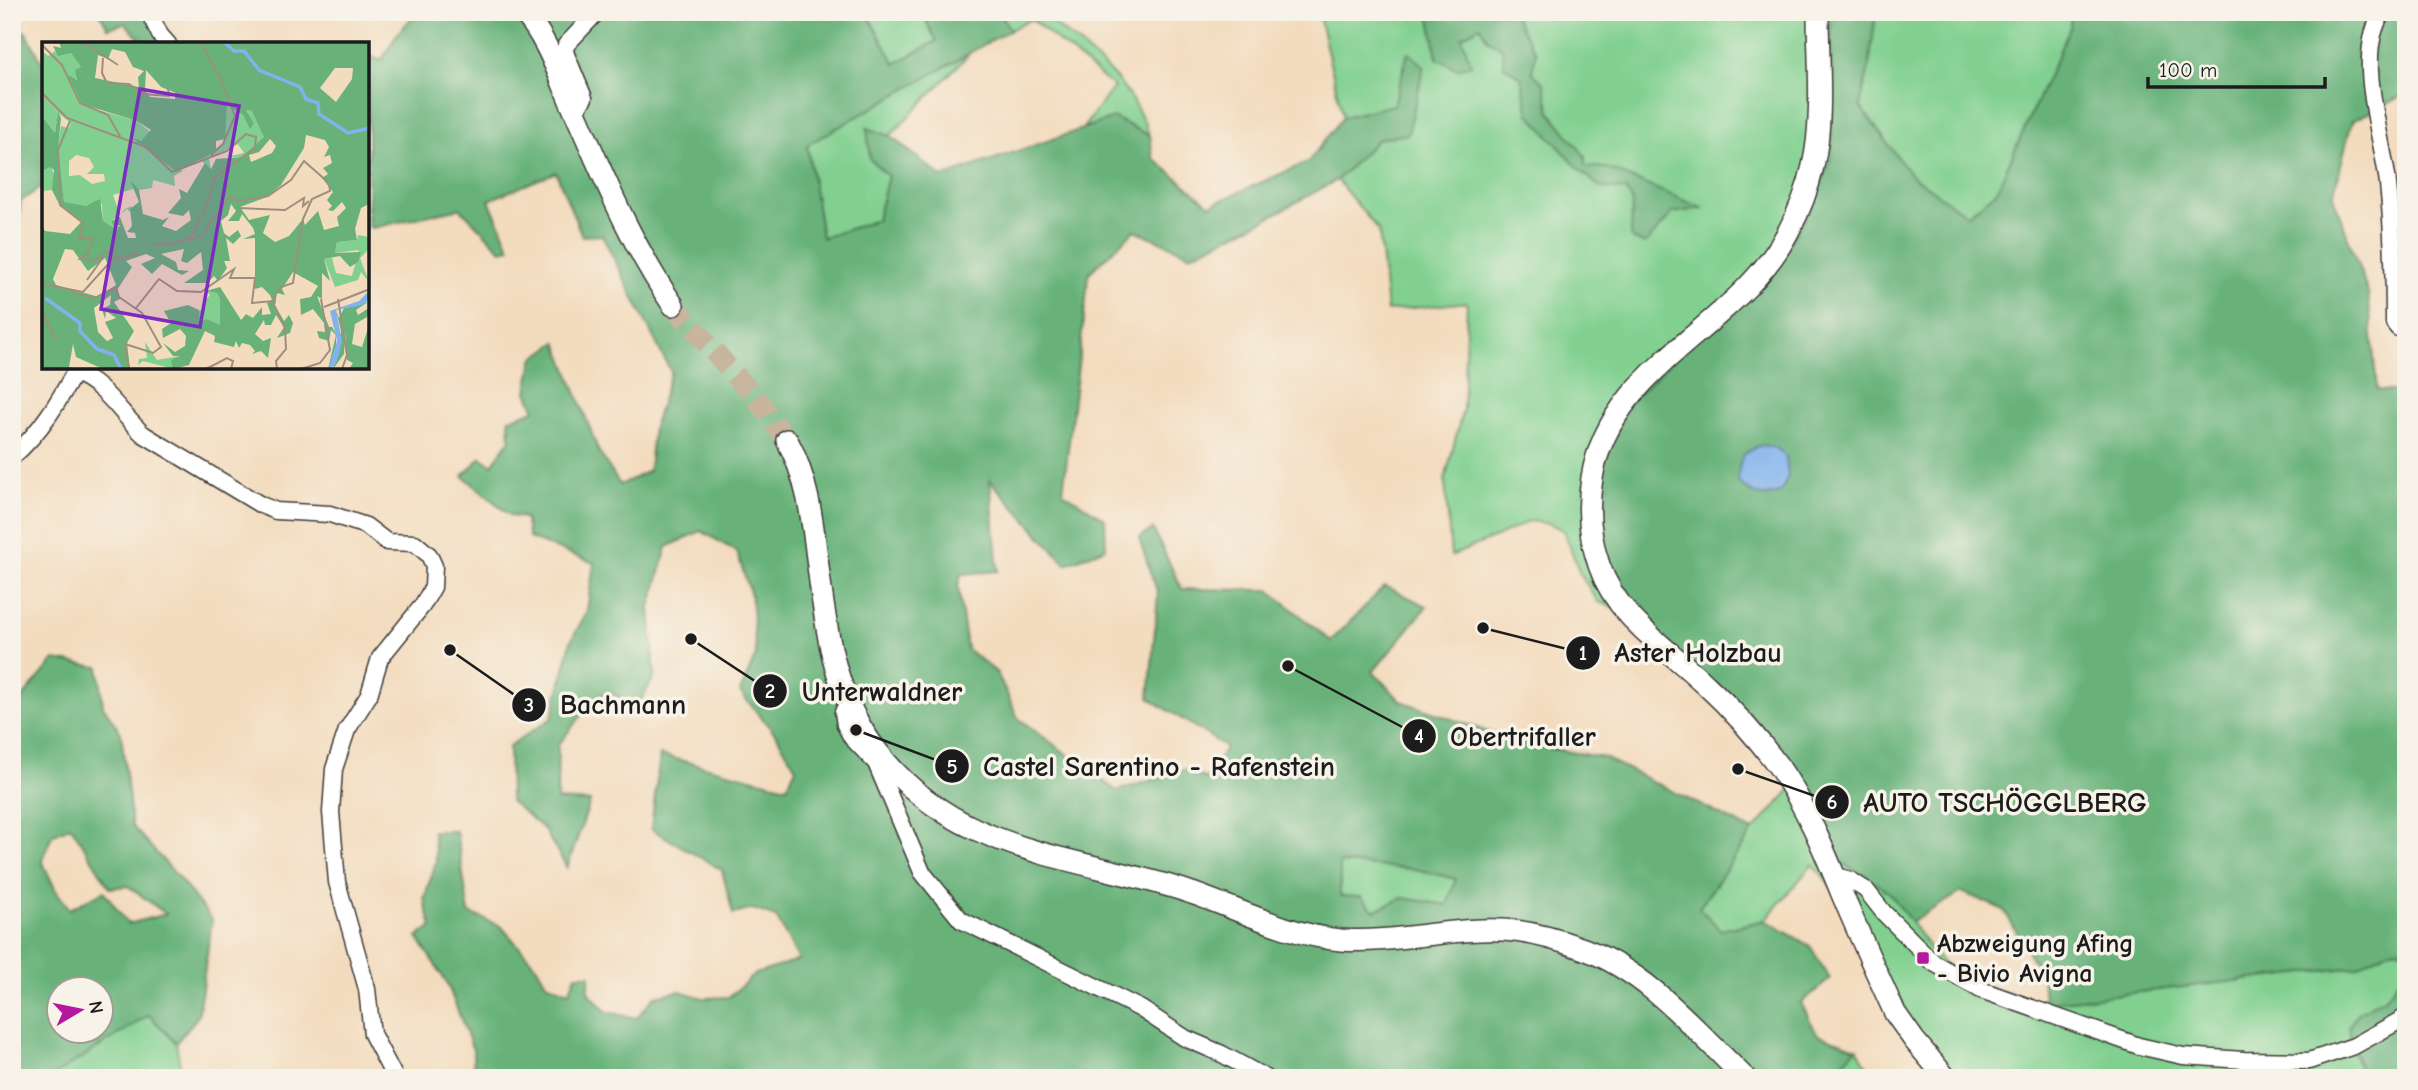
<svg xmlns="http://www.w3.org/2000/svg" width="2418" height="1090" font-family="'Comic Neue',sans-serif">
	<style>
		.green { fill: #81d090; stroke: #4e7656; stroke-width: 2 }
		.forest { fill: #68b27a; stroke: #42674b; stroke-width: 2; fill-rule: evenodd }
		.water { fill: #82b2ed; stroke: #4f6784; stroke-width: 2 }
		.lines { fill: none; stroke-linecap: round; stroke-linejoin: round }
		.major-tunnel { stroke: #c8b59d; stroke-width: 21; stroke-dasharray: 21 10; stroke-linecap: butt }
		.minor-casing { stroke: #3c3934; stroke-width: 19 }
		.major-casing { stroke: #3c3934; stroke-width: 24 }
		.minor { stroke: #fff; stroke-width: 16 }
		.major { stroke: #fff; stroke-width: 21 }
		.poi-dot { fill: #b5179e; stroke: #f7f3e8; stroke-width: 2.5 }
		.labels { text-anchor: middle; stroke-width: 7; stroke-linejoin: round; paint-order: stroke }
		.poi-label { font-size: 26px; font-weight: bold; fill: #1c1c1c; stroke: #f7f3e8; text-anchor: start }
		.inset-river { fill: none; stroke: #82b2ed; stroke-width: 3.5 }
		.inset-road { fill: none; stroke: #9d8f7d; stroke-width: 2 }
		.view { fill: #7b2cbf; fill-opacity: 0.15; stroke: #7b2cbf; stroke-width: 3.5 }
		.inset-edge { fill: none; stroke: #1c1c1c; stroke-width: 3.5 }
		.leader { fill: none; stroke: #1c1c1c; stroke-width: 2.5 }
		.callout-dot { fill: #1c1c1c; stroke: #f7f3e8; stroke-width: 2.5 }
		.mark-label { font-size: 21px; text-anchor: middle; font-weight: bold; fill: #fff }
		.callout-label { font-size: 28px; text-anchor: middle; font-weight: bold; fill: #1c1c1c; stroke: #f7f3e8; stroke-width: 7; stroke-linejoin: round; paint-order: stroke }
	</style>
	<rect width="100%" height="100%" fill="#f7f3e8"/>
	<filter id="ink" filterUnits="userSpaceOnUse"><feTurbulence type="fractalNoise" baseFrequency=".0143" numOctaves="2"/><feDisplacementMap in="SourceGraphic" scale="14" xChannelSelector="R" yChannelSelector="G"/><feConvolveMatrix kernelMatrix="1 2 1 2 8 2 1 2 1" color-interpolation-filters="sRGB"/></filter>
	<filter id="wash" filterUnits="userSpaceOnUse"><feTurbulence type="fractalNoise" baseFrequency=".00686" numOctaves="4" result="noise"/><feDisplacementMap in="SourceGraphic" scale="28" xChannelSelector="R" yChannelSelector="G"/><feGaussianBlur stdDeviation="1.57" result="paint"/><feColorMatrix in="noise" values="0 0 0 0 0 0 0 0 0 0 0 0 0 0 0 0 0 1.4 0 .05"/><feComposite in="paint" operator="in"/></filter>
	<g filter="url(#wash)">
		<rect width="100%" height="100%" fill="#f3dbbd"/>
		<path class="green" d="M871,12H921L937,41L895,64L870,19Z
			M999,12H1056L1048,19C1094,57 1128,78 1150,136L1114,118L1083,128L1114,87L1031,19L1010,30Z
			M1318,12H1831L1832,156L1813,204L1789,244L1623,610L1598,602L1580,574L1564,531L1551,524L1529,521L1498,536L1451,556L1445,480L1463,409L1467,302L1387,311L1379,231L1337,180L1378,139L1424,66L1408,53L1394,105L1343,117Z
			M1876,12H2071L2070,28L1996,192L1967,215L1911,175L1860,106L1869,66Z
			M970,53L890,136L868,129L870,159L888,176L877,220L822,238L807,145Z
			M1798,785L1841,862L1889,892L1932,951L1947,967L1980,985L2044,1003L2356,967L2391,949L2400,948L2406,954V972L2400,980L2384,998L2359,1012L2353,1053L2360,1069V1078H1935L1836,892L1813,864L1765,920L1721,930L1699,908L1753,831L1792,788Z
			M1339,863L1415,869L1456,879L1448,905L1402,898L1374,911L1340,897Z
			M149,1014L176,1043L182,1078H50Z
			M1857,1048L1874,1078H1835L1834,1072Z"/>
		<path class="forest" d="M99,12H152L155,19L178,44H145L125,23L108,28Z
			M417,12H871L870,19L895,64L937,41L921,12H999L1010,30L807,145L822,238L877,220L888,176L870,159L867,128L890,136L942,177L1114,118L1150,136L1153,158L1210,205L1308,162L1343,117L1394,105L1408,52L1424,66L1408,134L1378,139L1337,180L1264,220L1191,255L1135,230L1089,273L1063,492L1105,519L1106,548L1066,564L990,480L998,571L961,574L958,587L967,649L997,673L1018,718L1117,791L1187,769L1206,779L1226,747L1149,698L1158,594L1139,538L1153,529L1182,589L1269,590L1331,641L1385,586L1427,606L1373,672L1401,701L1519,743L1605,758L1753,831L1699,908L1721,930L1765,920L1810,946L1830,979L1801,1003L1817,1034L1857,1048L1834,1071L1835,1078H474L473,1050L447,983L417,937L432,927L424,899L436,862L433,831H456L469,913L501,926L537,967L546,983L569,992L576,975H590L588,992L607,1012L637,1018L655,996L680,991L703,998L729,997L755,974L799,960L776,917L753,909L733,914L722,870L651,829L660,755L787,787L796,768L777,736L740,692L756,655L751,596L737,552L701,531L667,547L650,608L655,676L638,705L606,692L592,702L558,745L557,800L590,802L567,868L543,828L510,801L509,746L552,718L571,641L587,611L594,563L529,538L525,518L511,516L463,476L481,457L492,465L510,439L509,419L535,410L527,392L533,359L557,342L599,452L620,485L649,471L653,428L671,372L602,235L582,236L556,172L489,200L510,248L501,250L460,208L373,228L368,226V55L381,61L397,34ZM1340,863L1415,869L1456,879L1447,905L1402,898L1374,911L1361,897L1340,896Z
			M1429,12H1512L1536,53L1532,72L1544,84L1550,112L1585,156V166L1607,168L1702,208L1673,213L1645,244L1631,238L1632,201L1626,190L1601,188L1581,171L1529,114L1521,77L1504,66L1502,48L1487,39L1480,26L1462,37L1471,65L1457,69L1437,58Z
			M1831,12H1876L1869,66L1860,106L1911,175L1967,215L1996,192L2070,28L2071,12H2406V94L2352,121L2333,196L2368,293L2377,390L2406,392V954L2400,948L2391,949L2356,967L2044,1003L2042,976L2004,910L1962,892L1911,922L1889,892L1841,862L1798,785L1630,608L1601,551L1595,482L1624,408L1789,244L1813,204L1832,156Z
			M12,21L27,34L44,66V185L21,201L15,244L12,247Z
			M54,660L99,667L103,706L121,733L132,826L178,877L212,920L198,1016L176,1043L149,1015L50,1078H12V710ZM71,826L110,888L128,886L166,914L128,924L104,891L70,909L56,891L42,861L52,835ZM60,988H102V1030H60Z
			M2406,972V1078H2360C2361,1065 2351,1041 2348,1027L2359,1012L2384,998Z"/>
		<path class="water" d="M1762,445L1776,448L1786,457L1788,476L1781,492C1763,500 1752,496 1738,481C1739,460 1740,451 1762,445Z"/>
	</g>
	<g filter="url(#ink)">
		<g class="lines">
			<path class="major-tunnel" d="M673,305L759,402L787,440"/>
			<defs>
				<path id="minor" d="M149,12L160,35L168,44
					M2383,12C2353,55 2383,136 2388,184C2393,230 2394,277 2394,323L2398,328L2406,329
					M575,112L584,98L565,52L566,45L597,12
					M74,373C102,381 122,415 143,434L261,505L276,511L330,514L366,526L387,542L415,543L429,555L434,566L433,587L422,606L380,658L369,695L347,730L334,769L331,812L337,882L367,989L372,1034L395,1078
					M12,457C41,432 59,401 77,368
					M848,702L843,712L845,725L852,738L876,763L922,872L961,920L1141,1009L1185,1038L1222,1054L1266,1078
					M1834,875L1850,880L1866,890L1884,913L1934,963L1981,990L2139,1046L2183,1056L2244,1060L2309,1061L2354,1046L2406,1017"/>
				<path id="major" d="M523,12C545,34 559,75 571,103C602,172 630,243 673,305
					M1818,12C1818,61 1824,119 1813,166C1808,189 1799,212 1788,232C1739,328 1610,365 1592,478C1587,508 1589,536 1599,565C1617,618 1665,646 1704,683C1731,708 1757,737 1779,767C1806,806 1824,850 1842,894C1859,934 1877,974 1895,1013L1914,1040L1946,1078
					M787,440C807,477 812,517 817,558C825,623 832,688 871,743C950,854 1070,854 1186,891C1237,908 1287,935 1341,940C1399,944 1457,925 1515,931C1539,934 1562,941 1584,949C1649,973 1696,1031 1745,1078"/>
			</defs>
			<use href="#minor" class="minor-casing"/>
			<use href="#major" class="major-casing"/>
			<use href="#minor" class="minor"/>
			<use href="#major" class="major"/>
		</g>
	</g>
	<rect class="poi-dot" x="1916" y="951" width="14" height="14" rx="3.5"/>
	<g class="labels">
		<g class="poi-label">
			<text x="1937" y="952">Abzweigung Afing<tspan x="1937" dy="30">- Bivio Avigna</tspan></text>
		</g>
	</g>
	<g transform="translate(42 42)">
		<rect width="327" height="327" fill="#f3dbbd"/>
		<path d="M0,9L6,14L13,9L29,11L39,25L34,38L46,65L95,79L110,91L99,99L141,129L132,134L133,144L111,138L110,146L97,148L91,142V147L71,153L78,172L83,167L90,164L88,170L85,167L69,179L79,187L68,186L61,179L60,162L33,165L22,160L15,109L19,84L27,86L29,81L16,71L13,91L0,74ZM34,113L47,116L52,125L45,132H62L63,139L50,142L38,133L27,134V119ZM185,63L201,73L208,86L212,81L204,68L210,69L220,83L222,95L199,115H184L202,111L196,102L167,116L169,127L157,117L181,102ZM9,124L14,138L10,148L0,149V129ZM316,193L327,195V207L318,216L327,240L319,230L316,238L293,245L282,217L290,216L294,231L310,234L317,208L293,211L295,200L315,198ZM164,249L175,251L178,257V284L159,281L154,270L163,266L160,262L168,253ZM103,300L115,318L138,314L131,321L132,327L101,319L96,323L97,317L105,316Z" fill="#81d090" fill-rule="evenodd"/>
		<path d="M17,0H327V162L319,166L313,187L315,198L295,200L293,211L319,210L316,220L308,225L298,214L282,217L288,239L280,231V257L275,254L287,285H290L294,292V310L286,327L294,293L289,288L287,299L277,296L275,289L283,290L282,281L271,267L259,273L258,257L269,255L276,244L251,230L240,247L243,253L235,251L233,263L242,279L247,273L251,281L248,291L235,296L242,285L234,273L229,283H223L222,278L213,292L221,299L229,296L226,316L219,309L210,312L213,309L208,303L200,301L197,306L194,299L192,305L172,300L173,294L163,289L147,323L131,327L129,318L138,314H131L121,301L133,310L143,304L144,294L138,287L121,296L120,287L129,281L122,269L146,263L157,268L158,280L164,277L178,283V257L175,251L164,249L178,245L199,278L204,272L211,276L220,265V273L229,272L225,261L230,258L228,253L220,245L213,247V196L201,197L213,192L211,186L200,172L197,179H186L194,169L189,162L186,173L179,179L182,191L187,195L196,188L199,194L191,202L184,196L188,219H182L185,226L176,239L172,234L165,241H142L161,228L159,210L145,221L139,219L142,207L119,212L134,220L136,228L147,229L140,233L120,222L110,232L99,222L113,216L104,212L84,219L90,225L75,248L78,257L72,260L92,289L85,301L88,327H61L34,315L31,302L27,325L34,327H0V183L3,189L28,192L39,180L18,164L10,148L12,128L8,125L0,129V74L13,91L16,70L19,76L16,106L22,160L44,164L58,157L61,179L75,188L78,183L72,184L69,179L78,175L86,196H94L93,191L85,190L90,184L88,167L97,160L88,138L97,148L101,172L121,178L127,175L120,184L134,189L149,178L147,168L141,174L126,171L139,156L137,147L145,151L163,121L169,127L174,117L199,115L222,95L210,69L204,68L212,81L208,87L201,73L185,63L183,97L174,99V108L167,113L135,130L90,96L99,99L109,88L95,79L40,62L26,33L35,38L33,28L39,25L29,11L16,14L11,4L19,6ZM70,7L83,10L91,25L102,29L96,35L97,45L53,36L56,13L66,17ZM293,26H311L310,37L294,60L278,46ZM104,28L119,45L134,51L133,57L108,55L103,48ZM264,93L283,98L287,105L282,115L288,113L290,121L281,126L286,132L280,136L291,150L285,158L290,164L286,168L291,169L300,160L304,166L295,175L297,184L282,188L276,169L263,183L261,177L247,194L233,200L221,191L228,173L207,178L198,165L225,155L239,143L262,106ZM228,97L234,104L230,111L209,120L207,113L217,110ZM23,207L31,208L46,229L63,216L74,243L57,255L14,243L11,237ZM69,253L68,263L60,267L63,277L64,269L74,276L63,280L71,296L65,299L56,290L52,266ZM326,260L314,268L316,273L327,266L325,275L313,282L310,302L320,305L327,283V327H307L311,321L305,318L303,290L302,312L291,327L299,289L294,268L297,276L302,266Z" fill="#68b27a" fill-rule="evenodd"/>
		<path d="M327,249V257L321,263L294,268L300,300L294,322L286,327L295,299L288,269L317,259Z" fill="#82b2ed"/>
		<path class="inset-river" d="M182,0L192,9H202L217,28L258,45L264,57L276,61L277,72L306,91L328,86M3,256L38,281V289L55,307L72,313L79,327"/>
		<path class="inset-road" d="M41,0L76,23M158,0L178,35L193,74L181,102L169,113M0,3L20,23L38,61L66,73L79,96M61,16L60,31L65,41L87,42L101,52L127,54L126,46M0,51L25,76L104,105L130,130L185,109L204,92L214,95L213,106L172,136L165,163L149,194L137,201L112,202M28,79L16,108L18,163L41,181L37,197L51,196L46,211L38,217L54,218L64,209L76,216M197,166L243,168L262,156L261,164L267,159M144,199L159,194L188,154L195,159L226,154L249,138L262,119L287,141L288,149L270,157L261,177L251,241L239,245L233,253L232,264L243,286L244,307L234,319L235,327M45,238L62,214M0,242L41,250L69,219L98,211M74,245L77,255L100,271L119,305L111,311L83,302L87,327M30,251L53,256L74,245M296,257L305,313L300,327M282,265L328,247M94,266L117,237L135,249L159,250L192,227L188,236H213L210,261L232,259M1,271L13,297M164,327L185,316L191,319L189,327M259,327L278,321L288,308L279,257"/>
		<path class="view" d="M98,47L197,64L158,285L59,267Z"/>
		<rect width="327" height="327" class="inset-edge"/>
	</g>
	<path class="leader" d="M1483 628L1583 653M691 639L770 691M450 650L529 705M1288 666L1419 736M856 730L952 766M1738 769L1832 802"/>
	<g class="callout-dot">
		<circle cx="1483" cy="628" r="7"/>
		<circle cx="691" cy="639" r="7"/>
		<circle cx="450" cy="650" r="7"/>
		<circle cx="1288" cy="666" r="7"/>
		<circle cx="856" cy="730" r="7"/>
		<circle cx="1738" cy="769" r="7"/>
		<circle cx="1583" cy="653" r="18"/>
		<circle cx="770" cy="691" r="18"/>
		<circle cx="529" cy="705" r="18"/>
		<circle cx="1419" cy="736" r="18"/>
		<circle cx="952" cy="766" r="18"/>
		<circle cx="1832" cy="802" r="18"/>
	</g>
	<g class="mark-label">
		<text x="1583" y="660">1</text>
		<text x="770" y="698">2</text>
		<text x="529" y="712">3</text>
		<text x="1419" y="743">4</text>
		<text x="952" y="774">5</text>
		<text x="1832" y="809">6</text>
	</g>
	<g class="callout-label">
		<text x="1698" y="662">Aster Holzbau</text>
		<text x="882" y="701">Unterwaldner</text>
		<text x="623" y="714">Bachmann</text>
		<text x="1523" y="746">Obertrifaller</text>
		<text x="1159" y="776">Castel Sarentino - Rafenstein</text>
		<text x="2005" y="812">AUTO TSCHÖGGLBERG</text>
	</g>
	<rect width="2418" height="1090" fill="none" stroke="#f7f3e8" stroke-width="42"/>
	<g transform="translate(80 1010) rotate(80)"><circle r="33" fill="#f7f3e8" stroke="#9f9d96" stroke-width="2"/>
	<path d="M0-5L12 26L0 18L-12 26Z" fill="#b5179e"/>
	<text y="-10" font-size="19" font-weight="bold" text-anchor="middle" fill="#1c1c1c">N</text>
	</g>
	<path d="M2148 77v10h177v-10" fill="none" stroke="#1c1c1c" stroke-width="3.5"/>
	<text x="2159" y="77" font-size="21" fill="#1c1c1c" stroke="#f7f3e8" stroke-width="5" paint-order="stroke">100 m</text>
</svg>
